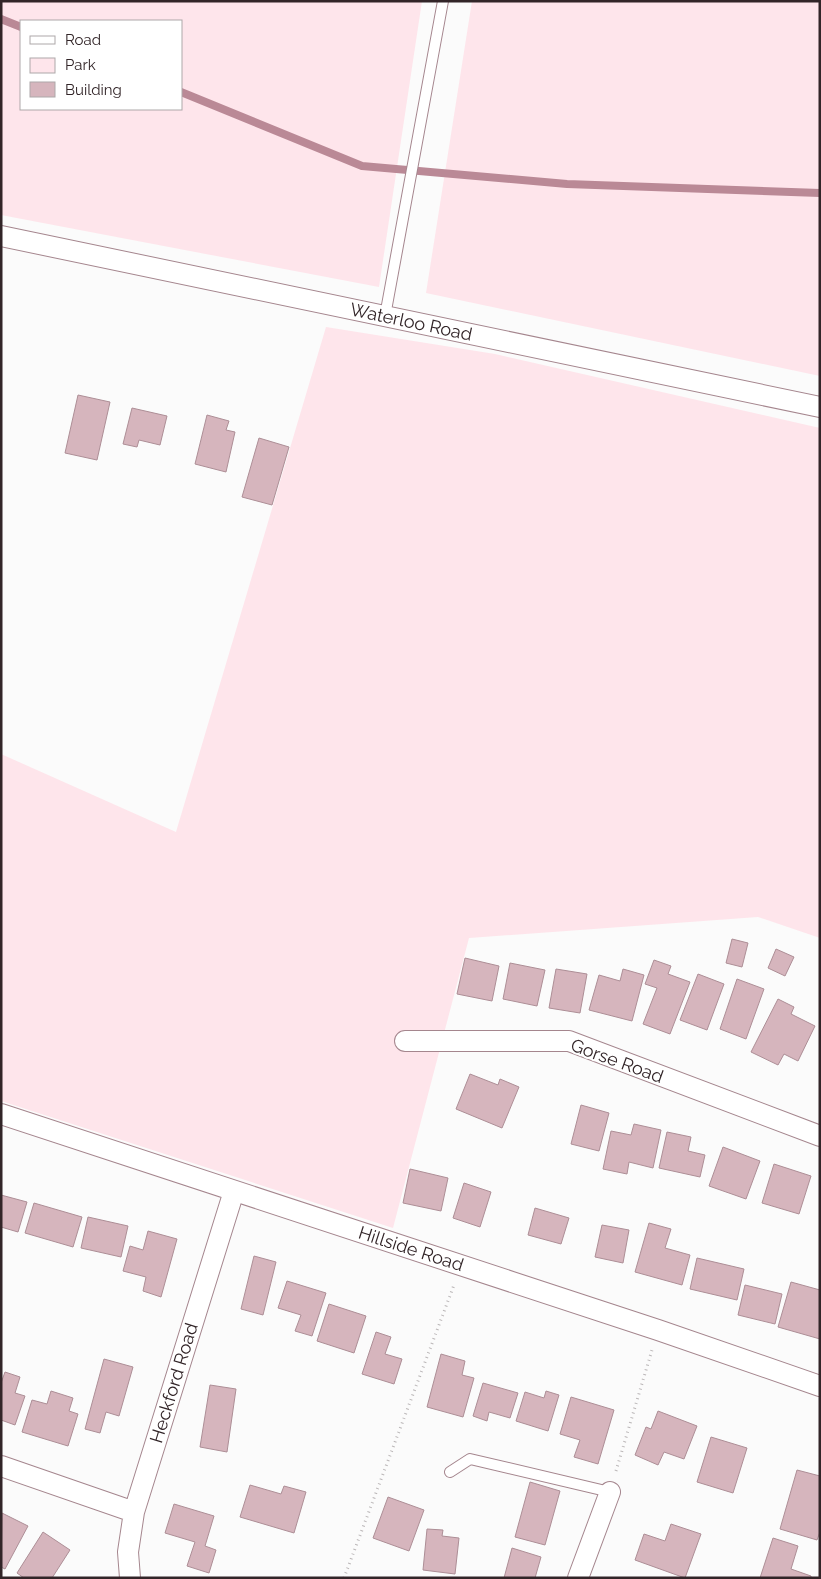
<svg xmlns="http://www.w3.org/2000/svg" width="821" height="1579" font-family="Raleway,sans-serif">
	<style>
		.green { fill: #fee5eb; fill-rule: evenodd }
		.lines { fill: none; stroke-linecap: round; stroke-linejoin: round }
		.stream { stroke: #ba8996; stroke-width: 8 }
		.building { fill: #d6b5bd; stroke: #ad8e96 }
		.lane-casing { stroke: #a5868e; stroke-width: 12 }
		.street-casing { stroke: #a5868e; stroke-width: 22 }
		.path { stroke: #bbb7b8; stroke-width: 3; stroke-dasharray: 1 4; stroke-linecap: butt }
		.lane { stroke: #fff; stroke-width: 10 }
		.street { stroke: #fff; stroke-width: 20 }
		.labels { text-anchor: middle; stroke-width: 4; stroke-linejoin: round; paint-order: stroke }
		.street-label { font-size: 18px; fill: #322528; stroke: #fff }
	</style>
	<rect width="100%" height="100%" fill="#fbfbfb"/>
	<path class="green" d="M1,1H422L379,287L1,215ZM21,21H181V109H21Z
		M472,1H820V376L426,293Z
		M326,327L495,354L820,428V938L758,917L469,938L393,1228L1,1101V754L176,832Z"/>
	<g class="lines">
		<path class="stream" d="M1,19L21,27
			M181,92L362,166L567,184L820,193"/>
	</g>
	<path class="building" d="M78,395L110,402L97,460L65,453Z
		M132,408L167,416L160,445L139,440L137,447L123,444Z
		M207,415L229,421L226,430L235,432L226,472L195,464Z
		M259,438L289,447L272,505L242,497Z
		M732,939L748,943L742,967L726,963Z
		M776,949L794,957L785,976L768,968Z
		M465,958L499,966L492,1001L457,994Z
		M654,960L671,966L668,974L690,982L670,1034L643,1024L657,988L645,984Z
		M510,963L545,970L537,1006L503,999Z
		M556,969L587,974L580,1013L549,1008Z
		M623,969L644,975L632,1021L589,1010L599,975L620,981Z
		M698,974L724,984L707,1030L680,1020Z
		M737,979L764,989L746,1039L720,1029Z
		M778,999L794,1007L791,1014L815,1026L798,1061L784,1054L778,1065L751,1052Z
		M470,1074L498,1085L500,1079L519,1087L502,1128L456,1109Z
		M581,1105L609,1113L599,1151L571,1144Z
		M634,1124L661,1130L653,1168L629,1162L627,1174L603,1169L611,1131L631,1135Z
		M667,1132L691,1137L688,1151L705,1155L700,1177L659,1168Z
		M723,1147L760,1161L746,1199L709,1186Z
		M774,1164L811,1176L799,1214L762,1203Z
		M410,1169L448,1178L441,1211L403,1203Z
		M464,1183L491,1192L480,1227L453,1218Z
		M1,1195L27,1202L18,1232L1,1227Z
		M34,1203L82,1217L73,1247L25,1233Z
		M535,1208L569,1218L561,1244L528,1235Z
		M88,1217L128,1226L121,1257L81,1248Z
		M649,1223L671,1229L665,1248L690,1255L682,1285L635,1272Z
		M602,1225L629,1230L623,1263L595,1257Z
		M148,1231L177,1239L161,1297L143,1291L146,1277L123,1271L130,1246L143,1250Z
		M254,1256L276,1262L263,1315L241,1309Z
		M697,1258L744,1269L737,1300L690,1289Z
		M287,1281L326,1293L312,1336L295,1331L301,1315L278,1308Z
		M791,1282L820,1290V1339L778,1327Z
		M745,1285L782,1294L775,1324L738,1315Z
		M329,1304L366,1316L354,1353L317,1341Z
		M376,1332L391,1337L385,1354L402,1359L394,1384L362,1374Z
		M441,1354L465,1361L462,1375L474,1378L463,1417L427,1407Z
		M104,1359L133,1367L119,1416L106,1412L100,1433L85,1429Z
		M5,1372L20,1377L15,1393L25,1396L15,1425L1,1420V1383Z
		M483,1383L518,1393L510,1418L489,1412L487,1421L473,1416Z
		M210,1385L236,1389L227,1452L200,1447Z
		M51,1391L73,1398L69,1411L78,1414L68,1446L22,1432L32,1400L47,1404Z
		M546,1391L559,1395L548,1431L516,1421L525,1392L544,1398Z
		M571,1397L614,1410L598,1464L574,1457L580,1440L560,1434Z
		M658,1411L697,1426L684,1459L664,1452L658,1465L635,1455L646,1427L651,1429Z
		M711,1437L747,1448L733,1493L697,1482Z
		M797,1470L820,1476V1532L817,1540L780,1529Z
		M530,1482L560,1491L545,1545L515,1537Z
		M250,1485L281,1494L284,1486L306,1492L294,1533L240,1517Z
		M388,1497L424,1510L409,1551L373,1538Z
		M174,1504L214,1516L205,1546L216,1550L209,1573L187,1566L195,1542L165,1533Z
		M2,1513L28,1526L5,1569L1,1567Z
		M671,1524L701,1534L685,1578L635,1560L644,1534L665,1541Z
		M427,1529L443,1530L442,1536L459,1538L455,1574L423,1570Z
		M43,1532L70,1550L52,1578H24L17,1573Z
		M773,1538L798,1546L791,1569L811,1576V1578H760Z
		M512,1548L541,1557L535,1578H504Z"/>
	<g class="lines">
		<defs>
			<path id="lane" d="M385,316L443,1
				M450,1472L470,1459L610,1492"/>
			<path id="street" d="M1,236L820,407
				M405,1041H569L820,1136
				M1,1114L658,1330L820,1386
				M1,1466L134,1512
				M130,1578L128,1552L134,1512L234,1191
				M578,1578L610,1492"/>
		</defs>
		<use href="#lane" class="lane-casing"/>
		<use href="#street" class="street-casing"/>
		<path class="path" d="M616,1471L652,1350
			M344,1578L454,1285"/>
		<use href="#lane" class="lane"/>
		<use href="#street" class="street"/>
	</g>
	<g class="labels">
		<g class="street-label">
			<text transform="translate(411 322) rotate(12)" y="6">Waterloo Road</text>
			<text transform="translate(617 1061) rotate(20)" y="6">Gorse Road</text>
			<text transform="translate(411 1249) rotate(18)" y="6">Hillside Road</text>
			<text transform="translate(174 1383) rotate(-73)" y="6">Heckford Road</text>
		</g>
	</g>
	<rect width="821" height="1579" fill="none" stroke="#322528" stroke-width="5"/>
	<rect x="20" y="20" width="162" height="90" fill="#ffffff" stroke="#ada8a9"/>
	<rect x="30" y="36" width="25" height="8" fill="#ffffff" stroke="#ada8a9"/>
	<text x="65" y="45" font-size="15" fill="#322528">Road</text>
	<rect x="30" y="58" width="25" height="15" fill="#fee5eb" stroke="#ada8a9"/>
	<text x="65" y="70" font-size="15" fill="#322528">Park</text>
	<rect x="30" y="82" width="25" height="15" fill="#d6b5bd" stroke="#ada8a9"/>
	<text x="65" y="95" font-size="15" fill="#322528">Building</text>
</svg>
